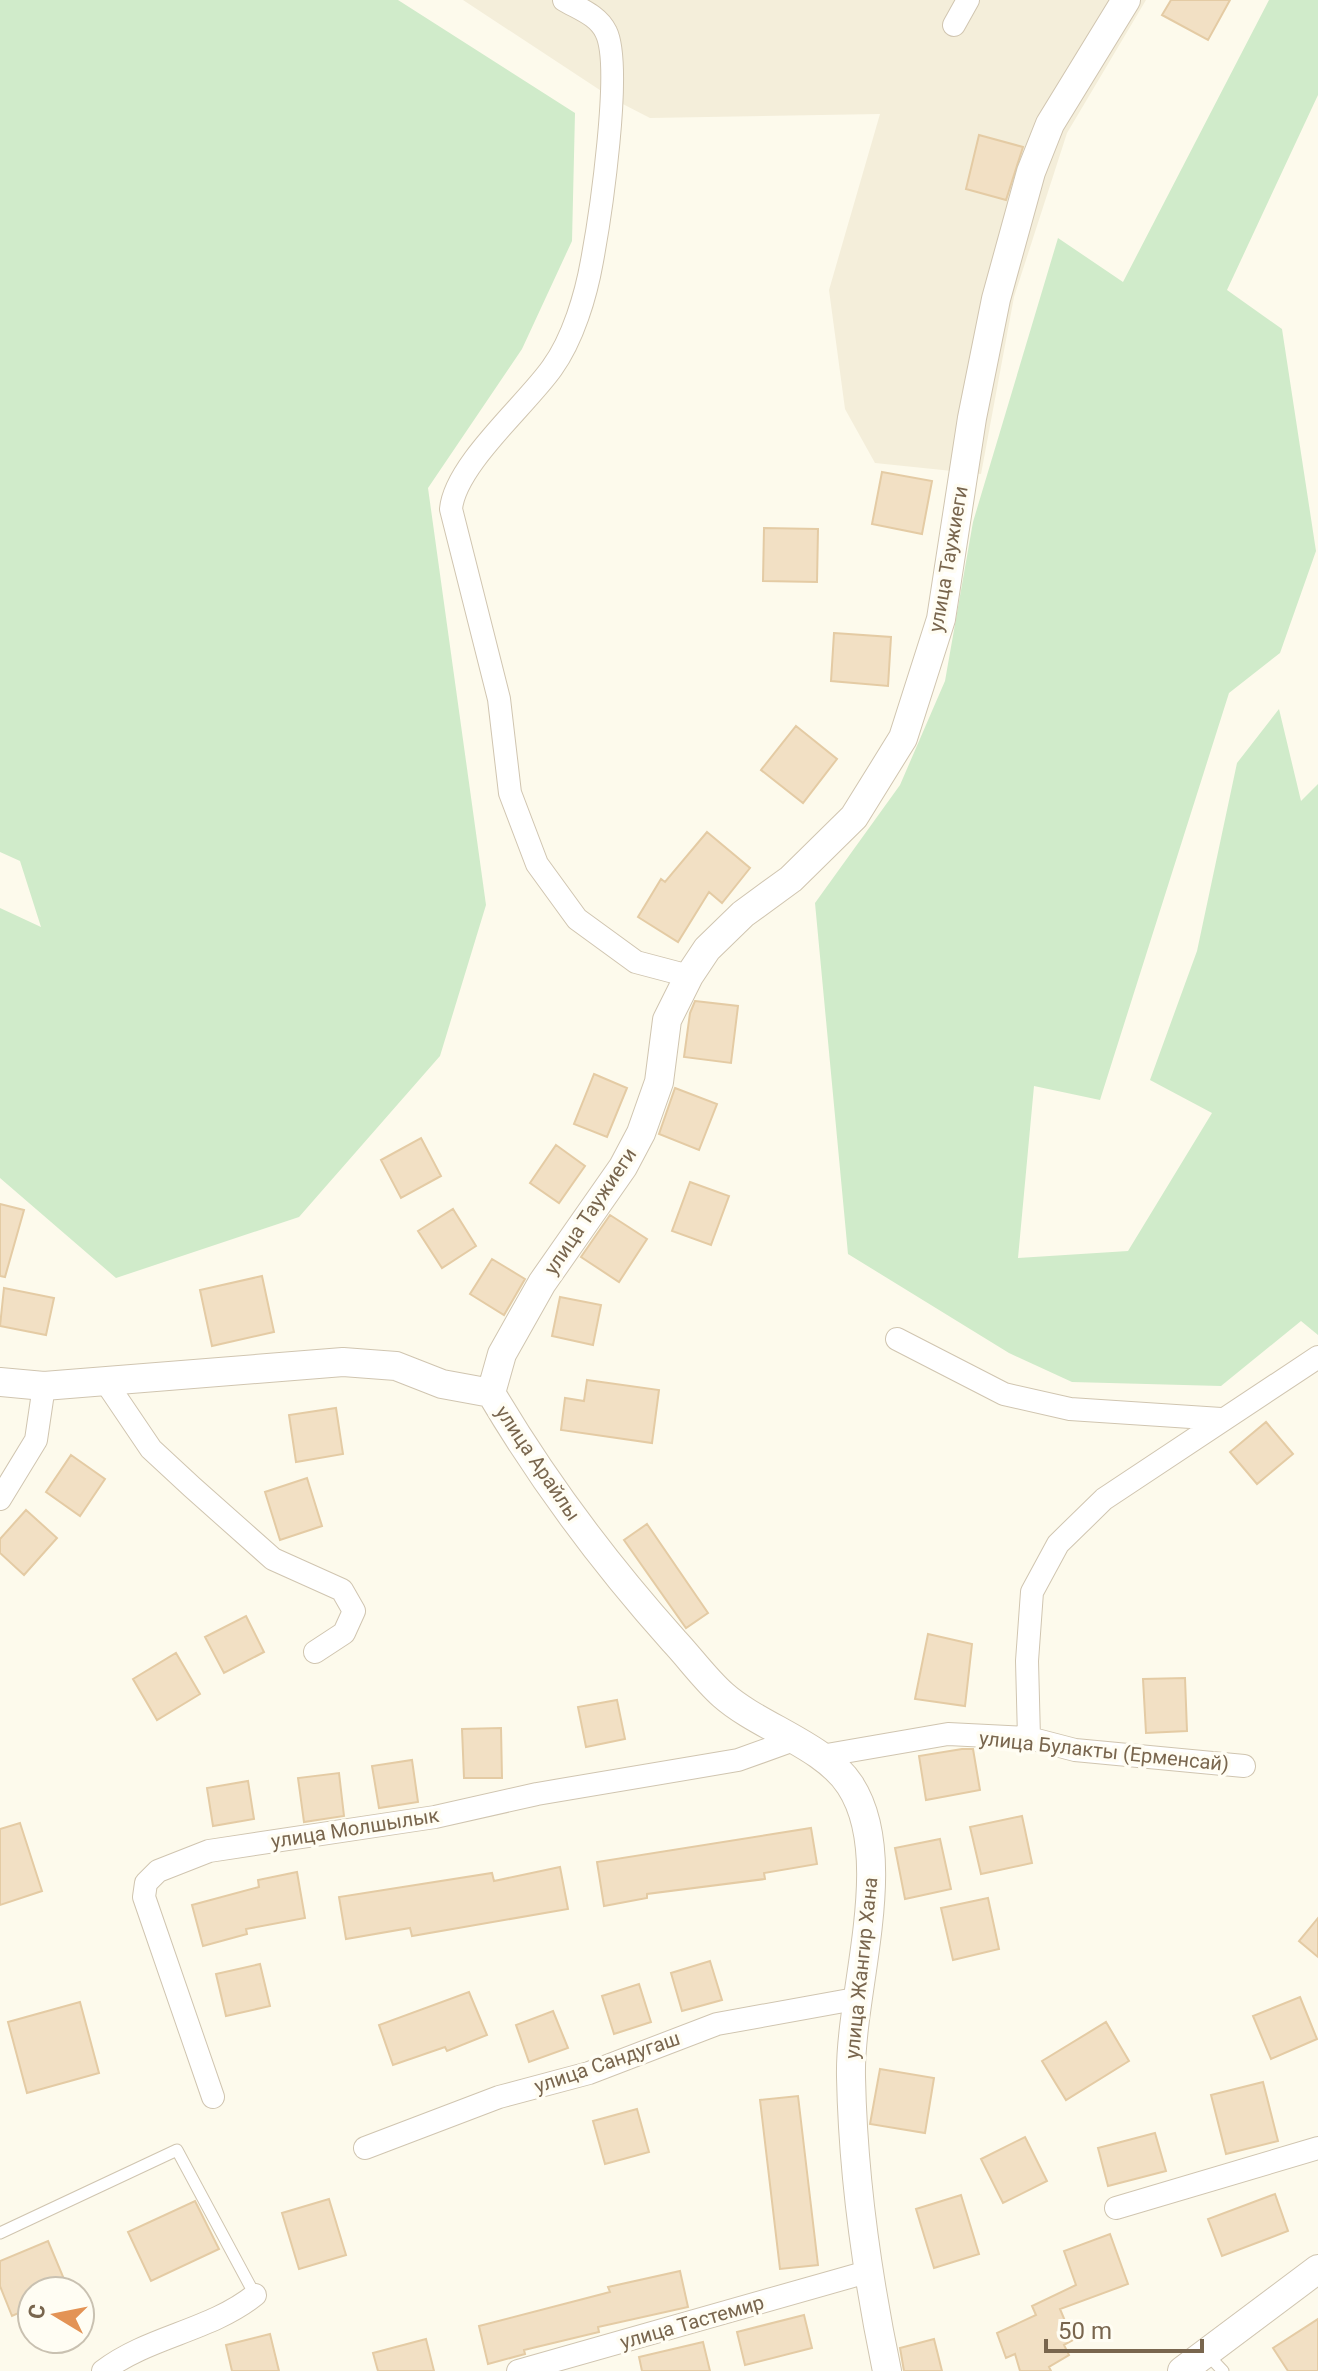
<svg xmlns="http://www.w3.org/2000/svg" width="1318" height="2371" font-family="Roboto,sans-serif">
	<style>
		.residential { fill: #f4eeda }
		.green { fill: #d0ebca }
		.building { fill: #f2e0c4; stroke: #e4cba4; stroke-width: 2 }
		.lines { fill: none; stroke-linecap: round; stroke-linejoin: round }
		.service-casing { stroke: #d0c5b0; stroke-width: 13 }
		.minor-casing { stroke: #d0c5b0; stroke-width: 24 }
		.tertiary-casing { stroke: #d0c5b0; stroke-width: 30 }
		.service { stroke: #fff; stroke-width: 11 }
		.minor { stroke: #fff; stroke-width: 22 }
		.tertiary { stroke: #fff; stroke-width: 28 }
		.labels { text-anchor: middle; stroke-width: 7; stroke-linejoin: round; paint-order: stroke }
		.street-label { font-size: 20px; fill: #79664e; stroke: #fffdf3 }
	</style>
	<rect width="100%" height="100%" fill="#fdfaec"/>
	<path class="residential" d="M463,0H1146L1067,133L1014,297L981,474L875,463L845,409L829,290L880,114L650,118L615,100Z"/>
	<path class="green" d="M0,0H398L575,113L572,241L522,349L428,488L486,905L440,1056L299,1217L116,1278L0,1178V908L41,927L20,861L0,852Z
		M1269,0H1318V95L1227,290L1282,329L1316,551L1280,653L1229,693L1100,1100L1034,1086L1018,1258L1128,1251L1212,1113L1150,1080L1197,951L1237,763L1279,709L1301,801L1318,784V1335L1301,1321L1221,1386L1072,1382L1009,1353L848,1254L815,903L900,785L945,681L973,522L1058,238L1123,282Z"/>
	<path class="building" d="M1171,0H1230L1208,40L1162,15Z
		M979,135L1023,147L1006,200L966,189Z
		M882,472L932,481L922,534L872,524Z
		M764,528L818,529L817,582L763,581Z
		M834,633L891,637L888,686L831,681Z
		M796,726L837,759L803,803L761,770Z
		M707,832L750,868L722,903L709,892L678,942L638,917L661,879L665,882Z
		M695,1001L738,1006L731,1063L684,1057L690,1013Z
		M594,1074L627,1088L607,1137L574,1124Z
		M675,1088L717,1104L699,1150L659,1134Z
		M421,1138L441,1176L401,1198L381,1160Z
		M556,1145L585,1166L559,1203L530,1183Z
		M690,1182L729,1196L711,1245L672,1231Z
		M0,1204L24,1210L5,1277L0,1276Z
		M453,1209L476,1246L442,1268L418,1231Z
		M610,1215L647,1239L619,1282L581,1257Z
		M492,1259L525,1279L504,1315L470,1294Z
		M262,1276L274,1332L212,1346L200,1290Z
		M4,1288L54,1298L46,1335L0,1326Z
		M560,1297L601,1305L593,1345L552,1336Z
		M587,1380L659,1390L652,1443L561,1430L565,1398L584,1401Z
		M336,1408L343,1454L296,1462L289,1415Z
		M1266,1422L1293,1454L1257,1484L1230,1452Z
		M71,1455L105,1479L80,1516L46,1492Z
		M307,1478L322,1526L280,1540L265,1492Z
		M26,1510L57,1538L24,1575L0,1553V1539Z
		M647,1524L708,1613L686,1628L624,1540Z
		M246,1616L264,1652L224,1673L205,1637Z
		M928,1634L972,1644L965,1706L915,1699Z
		M176,1653L200,1694L157,1720L133,1679Z
		M1185,1678L1187,1731L1146,1733L1143,1679Z
		M617,1700L625,1739L586,1747L578,1707Z
		M501,1728L502,1778H464L462,1729Z
		M962,1749H973L980,1790L926,1800L919,1756Z
		M412,1760L418,1802L379,1808L372,1766Z
		M339,1773L344,1816L304,1822L298,1778Z
		M248,1781L254,1819L213,1826L207,1788Z
		M1022,1816L1032,1863L981,1874L970,1827Z
		M20,1823L42,1891L0,1905V1829Z
		M811,1828L817,1864L764,1873L765,1879L647,1894V1898L604,1906L597,1862Z
		M940,1839L951,1889L905,1899L895,1848Z
		M560,1867L568,1909L412,1936L410,1928L346,1939L339,1897L492,1873L494,1881Z
		M297,1872L305,1918L246,1929L247,1934L203,1946L192,1905L259,1887L258,1880Z
		M988,1898L999,1949L953,1960L941,1908Z
		M1318,1918V1957L1299,1941Z
		M710,1961L722,2000L682,2011L671,1973Z
		M260,1964L270,2006L226,2016L216,1974Z
		M639,1984L651,2022L614,2034L602,1996Z
		M469,1992L487,2035L447,2051L445,2047L393,2065L379,2025Z
		M1300,1997L1317,2039L1271,2059L1253,2016Z
		M80,2002L99,2073L27,2093L8,2022Z
		M553,2011L568,2048L529,2062L516,2025Z
		M1106,2022L1129,2061L1066,2100L1042,2061Z
		M880,2069L934,2078L925,2133L870,2124Z
		M1263,2082L1278,2141L1226,2154L1211,2095Z
		M798,2096L818,2265L780,2269L760,2100Z
		M637,2109L649,2152L605,2164L593,2121Z
		M1155,2133L1166,2171L1108,2186L1098,2148Z
		M1025,2137L1047,2181L1003,2203L981,2159Z
		M1275,2194L1288,2231L1222,2256L1208,2219Z
		M961,2195L979,2254L934,2268L916,2209Z
		M329,2199L346,2255L299,2269L282,2213Z
		M195,2201L219,2249L151,2281L128,2232Z
		M1110,2234L1128,2284L1060,2309L1073,2340L1064,2345L1069,2355L1049,2367L1051,2371H1020L1015,2354L1006,2358L997,2333L1036,2315L1032,2306L1076,2285L1064,2251Z
		M48,2241L69,2291H32V2307L12,2316L0,2286V2261Z
		M680,2271L688,2307L598,2327L599,2332L524,2350L525,2354L488,2364L479,2326L610,2292L608,2287Z
		M804,2315L812,2348L745,2365L737,2332Z
		M1318,2319V2371H1288L1273,2348Z
		M270,2334L279,2371H232L226,2345Z
		M426,2339L434,2371H378L373,2353Z
		M934,2339L942,2371H904L900,2348Z
		M703,2342L710,2371H642L639,2357Z"/>
	<g class="lines">
		<defs>
			<path id="service" d="M0,2233L177,2150L255,2295
				M1206,2353L1223,2371"/>
			<path id="minor" d="M564,0C579,9 598,15 606,32C623,66 600,218 592,261C586,295 573,339 552,368C526,405 455,465 451,509L499,699L510,793L537,864L577,919L636,962L689,976
				M954,25L968,0
				M897,1339L1004,1394L1070,1409L1221,1419
				M105,1381L151,1449L192,1487L273,1559L342,1590L354,1611L344,1633L315,1652
				M0,1499L36,1440L44,1386
				M1029,1738L1027,1661L1032,1592L1058,1544L1104,1499L1318,1357
				M821,1756L948,1734L1029,1738L1075,1750L1244,1766
				M213,2097L144,1897L146,1883L158,1871L209,1851L435,1817L537,1794L738,1760L791,1741
				M365,2148L499,2097L589,2073L717,2024L855,1999
				M1116,2208L1318,2148
				M103,2371C149,2336 210,2331 255,2295
				M518,2371L867,2272"/>
			<path id="tertiary" d="M0,1382L44,1386L343,1362L396,1366L442,1384L491,1393C543,1481 606,1565 674,1641C690,1658 705,1679 723,1695C759,1727 824,1745 850,1785C898,1858 849,1993 851,2077C853,2176 867,2275 887,2371
				M491,1393L502,1354L542,1283L623,1167L641,1133L659,1082L667,1020L689,976L707,949L743,914L791,879L854,817L903,738L941,619L972,418L996,299L1031,172L1050,124L1126,0
				M1182,2371L1318,2269"/>
		</defs>
		<use href="#service" class="service-casing"/>
		<use href="#minor" class="minor-casing"/>
		<use href="#tertiary" class="tertiary-casing"/>
		<use href="#service" class="service"/>
		<use href="#minor" class="minor"/>
		<use href="#tertiary" class="tertiary"/>
	</g>
	<g class="labels">
		<g class="street-label">
			<text transform="translate(948 559) rotate(-80)" y="7">улица Таужиеги</text>
			<text transform="translate(590 1211) rotate(-56)" y="7">улица Таужиеги</text>
			<text transform="translate(538 1463) rotate(56)" y="7">улица Арайлы</text>
			<text transform="translate(1104 1751) rotate(6)" y="7">улица Булакты (Ерменсай)</text>
			<text transform="translate(355 1828) rotate(-9)" y="7">улица Молшылык</text>
			<text transform="translate(861 1968) rotate(-84)" y="7">улица Жангир Хана</text>
			<text transform="translate(607 2062) rotate(-19)" y="7">улица Сандугаш</text>
			<text transform="translate(692 2322) rotate(-16)" y="7">улица Тастемир</text>
		</g>
	</g>
	<g transform="translate(56 2315) rotate(280)"><circle r="38" fill="#fffdf3" stroke="#c9c1b1" stroke-width="2"/>
	<path d="M0-6L14 30L0 20L-14 30Z" fill="#e39355"/>
	<text y="-12" font-size="22" font-weight="bold" text-anchor="middle" fill="#79664e">С</text>
	</g>
	<path d="M1046 2339v12h156v-12" fill="none" stroke="#79664e" stroke-width="4"/>
	<text x="1058" y="2339" font-size="24" fill="#79664e" stroke="#fffdf3" stroke-width="6" paint-order="stroke">50 m</text>
</svg>
